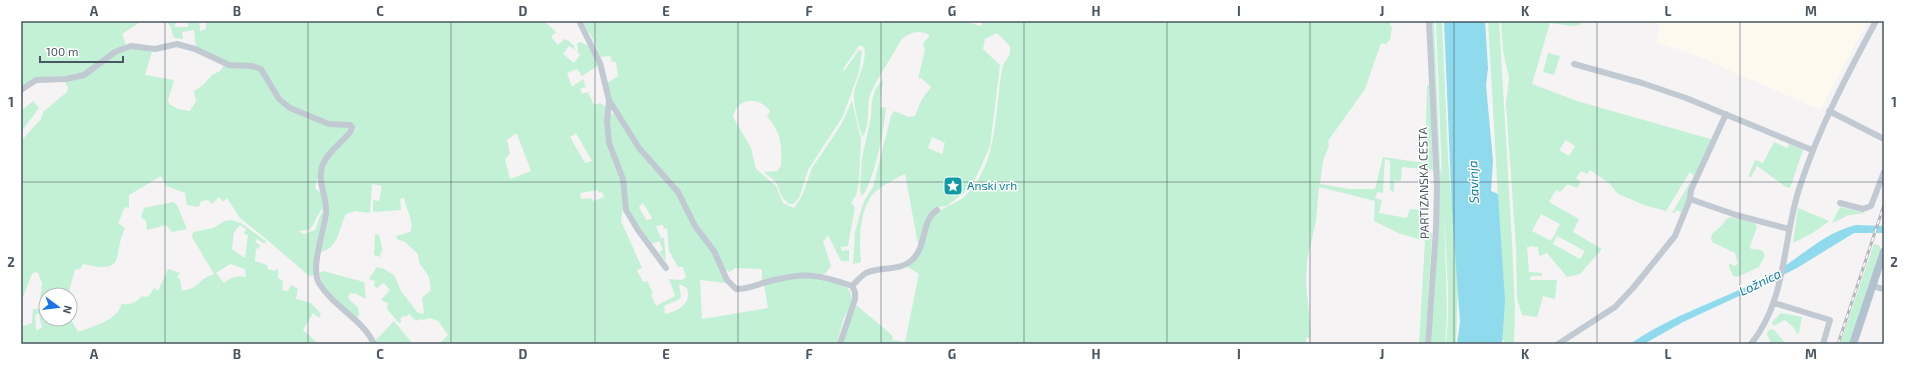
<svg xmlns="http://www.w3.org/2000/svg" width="1905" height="365" font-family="'Exo 2',sans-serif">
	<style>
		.commercial { fill: #fdf9ef }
		.green { fill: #c3f1d5; fill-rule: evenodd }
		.water { fill: #90daee }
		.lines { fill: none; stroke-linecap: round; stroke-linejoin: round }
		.minor { stroke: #c1cad2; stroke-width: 6 }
		.major { stroke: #b3c2d1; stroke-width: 8 }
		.rail-casing { stroke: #b5b8bd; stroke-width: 3 }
		.rail { stroke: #fff; stroke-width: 1.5; stroke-dasharray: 4.5; stroke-linecap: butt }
		.grid { fill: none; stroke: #4a5661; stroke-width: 1; stroke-opacity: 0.55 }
		.labels { text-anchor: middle; stroke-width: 3; stroke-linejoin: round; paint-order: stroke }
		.street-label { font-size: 12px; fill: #4a5661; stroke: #fff }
		.culture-label { font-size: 12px; fill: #0d838f; stroke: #fff; text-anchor: start }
		.water-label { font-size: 13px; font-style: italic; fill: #0c7c9b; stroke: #fff }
		.neatline { fill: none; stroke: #4a5661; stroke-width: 1.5 }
		.grid-label { font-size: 13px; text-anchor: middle; font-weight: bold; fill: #4a5661 }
	</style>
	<rect width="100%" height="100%" fill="#f5f3f3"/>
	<path class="commercial" d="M1644,21H1868L1820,110L1697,56L1656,42L1660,27L1658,24Z"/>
	<path class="green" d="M21,21H142L122,34L126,45L88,70L75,76L48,77L21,89Z
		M166,21H176L175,27H188V21H199L200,31L206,29V21H544L556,32L551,37L558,45L564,39L569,41L574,46L575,50L569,46L563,54L574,63L580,55L577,51L578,49L577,44L579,42C592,45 595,53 599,65L582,76L577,69L567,73L572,87L583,79L586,87L580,89L582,94L588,92L594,105L600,103L606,107L608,145L618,168L622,187L624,199L621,221L642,268L637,270L643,282L647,281L653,293L651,295L656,306L675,296L669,279L682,280L686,277L683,267H678L669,251L667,228L664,229L663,225L656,226L661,238H664L666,261L659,252L663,250L659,241L651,244L627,208L623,174L610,142L608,118L610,113C622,116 626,133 632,142C642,159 658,171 670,185L672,183C646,153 618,122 606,84L618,76L616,62H612L610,56L600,57L593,39L582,21H964L981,26L983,21H1390V25L1392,28L1390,39L1386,44L1381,43L1365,89L1328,141L1329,145L1323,161L1320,184L1349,189H1375L1383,157L1425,163L1427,85H1429L1433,170L1402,167L1401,181L1394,180V192L1390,190V161L1385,159L1383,190V193L1377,192L1375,198L1382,200L1379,213L1407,218L1410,209L1420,210C1428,216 1426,229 1432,235L1425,344H1419L1425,241L1398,233L1374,221L1375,201L1319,187L1316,221L1307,260L1306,281L1311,337L1306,338V344H841L844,330L856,305L892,335L893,340L905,342L919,274L906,266L919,256L932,215C943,207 956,205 966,195C1000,162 994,107 1003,65L1010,54V46L997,33L985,39L983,49L1000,65L990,146L980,169L973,183L965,192L947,206L937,207L931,211L927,218L920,244H918L905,174C895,179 875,189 870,198C859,215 859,244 861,262L853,264L855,232L860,214L864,201L873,187L891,116L894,111L909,117L915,116L922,99L931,87L921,78L918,79L925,50L923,43L929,37V35C920,29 908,33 901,40C893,55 876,80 870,95C866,107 871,127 862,137C859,124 853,107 854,94C855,82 870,57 863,46H859L843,69L844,71L859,50L862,51L859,72L843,116L808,170L799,198L793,204H789L782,197L776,182L764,172L777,171L781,166C782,144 782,135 767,116L770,111C759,96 737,97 733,117L751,148L756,169L776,186L783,203L794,208L802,196L812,168L841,125L852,101L861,139L859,182L856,195L851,203L855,207L848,246L841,247L842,251L849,250V261H841L828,235L823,242L831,266L825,274C803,271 784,275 762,280V269L735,268L730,272L726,270L724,277L725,283L700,280L702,319L768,308L764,285C791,278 815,271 840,283C848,287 853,293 851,303C850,309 845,314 843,320C841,328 839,336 837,344H455L453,342L450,344H439L448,335L438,321L430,318L423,320L420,319L416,321L409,314L405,317L403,316L400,319L402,322L399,323L387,309L388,303L381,300L390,290L384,283L377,288L374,286L375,281L369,279L377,267L384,269L394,275L401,291L417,312L423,314L424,312L422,298L431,290L429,277L419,262L418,254L405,242L397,239L396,236L410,232C415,223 406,209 404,198L400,199L401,210L373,212V200L379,201L382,186L372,184L370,213L355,211L346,214C338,229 340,247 321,252C324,237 330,220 329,206C327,191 318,181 324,166C329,155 346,141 355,131V126L345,122H329L291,106L276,92L263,68C252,62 243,66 232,64C218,61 208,54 196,48L194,30L182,32L183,39L174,38L170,26ZM576,133L592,161L585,163L570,137ZM515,134H517L531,171L510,179L505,159L510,154L507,140ZM932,137L945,143L942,154L928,148ZM598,190L599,193L602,192L604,197L593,201L591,198L581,199L580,193ZM643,203L652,218V219L646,220L639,207ZM679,284L687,288C692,304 679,311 665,314L664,306L678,300L681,297Z
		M1432,21H1434L1440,167L1442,177L1436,21H1442L1448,158L1458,286L1456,344H1446L1448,320V287L1444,212L1447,315L1445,344H1430L1437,254Z
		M1488,21H1499L1512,241L1515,310L1514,344H1504V340H1502L1500,232Z
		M1501,21H1582L1580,25L1571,26L1550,23L1532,84L1577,101L1714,140L1681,212L1676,210L1675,213H1672L1694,176L1690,172L1666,211L1644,205L1618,194L1609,183L1590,170L1587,174L1581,171L1576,178L1581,182L1577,188L1568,184L1560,192L1556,190L1549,202L1579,219L1573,232L1602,249L1580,274L1567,277L1547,253L1539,256L1538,247H1534L1533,246L1527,247L1529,272L1542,273V276H1531L1530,280H1557L1555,299L1543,296L1537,317L1522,315L1517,299L1516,248L1506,104L1509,78L1503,51ZM1566,140L1575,146L1569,156L1559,150ZM1541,214L1560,224L1551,241L1532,231ZM1557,236L1585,251L1580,259L1553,244Z
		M135,48L152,52L145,75L174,80L168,100L169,104L178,109L190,111L196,101L194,91L203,85L212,75L220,71L224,65C236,69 246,67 258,69L286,107L349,127V130L321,165L315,188L321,193L324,208C316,214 316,223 309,230L298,231L304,234L315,230L321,214L324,211L314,275L309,276L271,243L240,218L227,198L223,202L219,197L212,204L208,200L201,201L199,207L187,205L185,193L166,186L161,176L129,195V208L125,207L118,223L125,228C112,255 128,275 83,264L81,268L75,270L68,295H46V319L70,318L78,332C90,327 120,320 121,304C130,305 136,303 142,296L148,297L154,288L158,291L168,269L180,273L177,277L180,279L182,290C197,291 200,277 213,275L214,274L192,237L193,232L213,228L225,221L232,220L241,223L267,242L263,243L257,239L255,242L260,245L259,248L256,249L255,261L267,265L268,269L275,271L276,268L278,270V278L283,281L282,290L288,291L291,285L298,289L296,299L311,303L321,314L319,318L313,313L303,330L319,344H21V327L32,323L33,309H39L42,283L38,273L35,272L32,274L21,302V138L22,140L41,119L43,112L67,92L68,87L65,82C91,76 108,54 135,48ZM240,225L246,229L244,234L248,235L245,258L232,249L234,232ZM230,264L245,269L246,277C237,275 232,277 224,283L216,273ZM39,314L42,328L36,330L35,315Z
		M1548,53L1560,56L1554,75L1543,72Z
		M883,79L880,107L886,108C884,130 875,178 863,195H861L860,189L862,158L871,117L872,101L875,90Z
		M33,101L39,108L21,132V111Z
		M1774,142L1787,148L1789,144L1803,150L1790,188L1786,187L1757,166L1751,177H1748L1755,160L1763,163Z
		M173,202L177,205L187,229L172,232L166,225L147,230L146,221L141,217L144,208Z
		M1840,207L1866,213L1849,215L1832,223Z
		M1798,208L1829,221L1814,232L1793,243Z
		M1730,217L1755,223L1757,227L1750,246L1751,249L1762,250L1765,255L1759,267L1737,277L1733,276L1729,267V263L1734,266L1738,264L1735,253L1712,242L1711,237C1714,229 1722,228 1726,219Z
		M379,234L383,252L381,251L380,257L374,255L375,235Z
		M1874,244L1880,246V249L1849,344H1840Z
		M323,271L364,282L366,299L354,293L353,294L350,293L348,298C352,304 362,306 358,317L355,318C341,305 323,292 319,273Z
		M1781,313L1802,317L1799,333L1797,334L1794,328L1785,320L1776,325H1773L1772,322Z
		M394,321L413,344H376L375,341Z
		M1773,329L1786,344H1771L1767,334L1769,330Z"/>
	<path class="water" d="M1444,21H1485L1488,68L1486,85L1493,161L1491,191L1498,194L1505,301L1502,344H1457L1460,322L1452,211Z
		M1856,225L1884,226V233H1854L1797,268L1765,284L1683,322L1644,344H1630C1672,315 1721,300 1767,277C1797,261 1822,233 1856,225Z"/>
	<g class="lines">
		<path class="minor" d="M579,21L600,63L609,100L607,121L609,143L623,179L626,210L638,230L666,268
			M1574,64L1642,83L1686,98L1812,150
			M21,90L36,80L66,79L84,75L115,52L131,46L155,49L177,44L195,49L229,65L252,66L261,69L279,99L290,108L329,124L350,125L352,127L351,131C342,143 326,153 322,167C317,184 328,198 326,214C324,232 310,268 319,283C333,307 363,319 374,344
			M609,100L639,148L678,192L695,226L714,251L727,280L736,289C749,289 758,284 770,281C805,272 818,274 852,286C856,282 861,276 866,273C881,266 900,272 913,259C927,245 921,221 937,210
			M1829,111L1884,139
			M1690,199L1691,190L1726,114
			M1840,203L1863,209L1871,206L1884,172
			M1872,286L1884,289
			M1774,303L1830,320L1823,344
			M840,344L855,299V292L852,286
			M1428,344L1436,229L1437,187L1429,21
			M1558,344L1615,307L1633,288L1675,236L1690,199L1736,215L1789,229
			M1751,344C1788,298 1782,239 1800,186C1819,128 1847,75 1876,21"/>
		<path class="major" d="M1853,344L1884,251"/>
		<defs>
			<path id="rail" d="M1838,344L1884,205"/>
		</defs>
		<use href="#rail" class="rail-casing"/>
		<use href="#rail" class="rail"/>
	</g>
	<path class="grid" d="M165,21V344M308,21V344M451,21V344M595,21V344M738,21V344M881,21V344M1024,21V344M1167,21V344M1310,21V344M1454,21V344M1597,21V344M1740,21V344M21,182H1884"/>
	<defs>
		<symbol id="sight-square" viewBox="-11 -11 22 22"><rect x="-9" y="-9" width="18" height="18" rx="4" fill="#0f9aa8" stroke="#fff"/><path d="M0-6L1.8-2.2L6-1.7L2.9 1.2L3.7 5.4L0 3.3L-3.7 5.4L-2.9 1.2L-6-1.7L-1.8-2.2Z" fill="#fff"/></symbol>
	</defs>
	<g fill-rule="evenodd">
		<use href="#sight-square" x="942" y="175" width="22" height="22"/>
	</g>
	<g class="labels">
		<g class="street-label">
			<text transform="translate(1424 183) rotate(-91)" y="4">PARTIZANSKA CESTA</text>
		</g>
		<g class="culture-label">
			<text x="967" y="190">Anski vrh</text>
		</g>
		<g class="water-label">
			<text transform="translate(1473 182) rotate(-92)" y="5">Savinja</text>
			<text transform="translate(1760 282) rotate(-26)" y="5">Ložnica</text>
		</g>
	</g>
	<rect width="1905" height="365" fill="none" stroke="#ffffff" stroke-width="44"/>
	<g transform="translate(58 307) rotate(105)"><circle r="19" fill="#ffffff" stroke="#b7bbc0"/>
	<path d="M0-3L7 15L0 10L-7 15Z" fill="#1a73e8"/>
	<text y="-6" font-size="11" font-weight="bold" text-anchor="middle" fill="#4a5661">N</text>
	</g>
	<path d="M40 56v6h83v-6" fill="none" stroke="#4a5661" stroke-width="2"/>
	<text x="46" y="56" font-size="12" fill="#4a5661" stroke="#ffffff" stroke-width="3" paint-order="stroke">100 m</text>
	<rect x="22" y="22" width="1861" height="321" class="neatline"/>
	<g class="grid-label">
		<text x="94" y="16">A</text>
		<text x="237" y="16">B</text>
		<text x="380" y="16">C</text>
		<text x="523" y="16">D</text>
		<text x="666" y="16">E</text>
		<text x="809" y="16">F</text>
		<text x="952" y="16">G</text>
		<text x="1096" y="16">H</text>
		<text x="1239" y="16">I</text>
		<text x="1382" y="16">J</text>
		<text x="1525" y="16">K</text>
		<text x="1668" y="16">L</text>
		<text x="1811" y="16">M</text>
		<text x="11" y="107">1</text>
		<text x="1894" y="107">1</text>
		<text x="11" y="267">2</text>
		<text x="1894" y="267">2</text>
		<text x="94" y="359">A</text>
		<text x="237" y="359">B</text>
		<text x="380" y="359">C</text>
		<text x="523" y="359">D</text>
		<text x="666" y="359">E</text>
		<text x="809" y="359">F</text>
		<text x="952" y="359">G</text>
		<text x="1096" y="359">H</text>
		<text x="1239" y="359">I</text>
		<text x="1382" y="359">J</text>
		<text x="1525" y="359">K</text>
		<text x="1668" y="359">L</text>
		<text x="1811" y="359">M</text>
	</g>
</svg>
